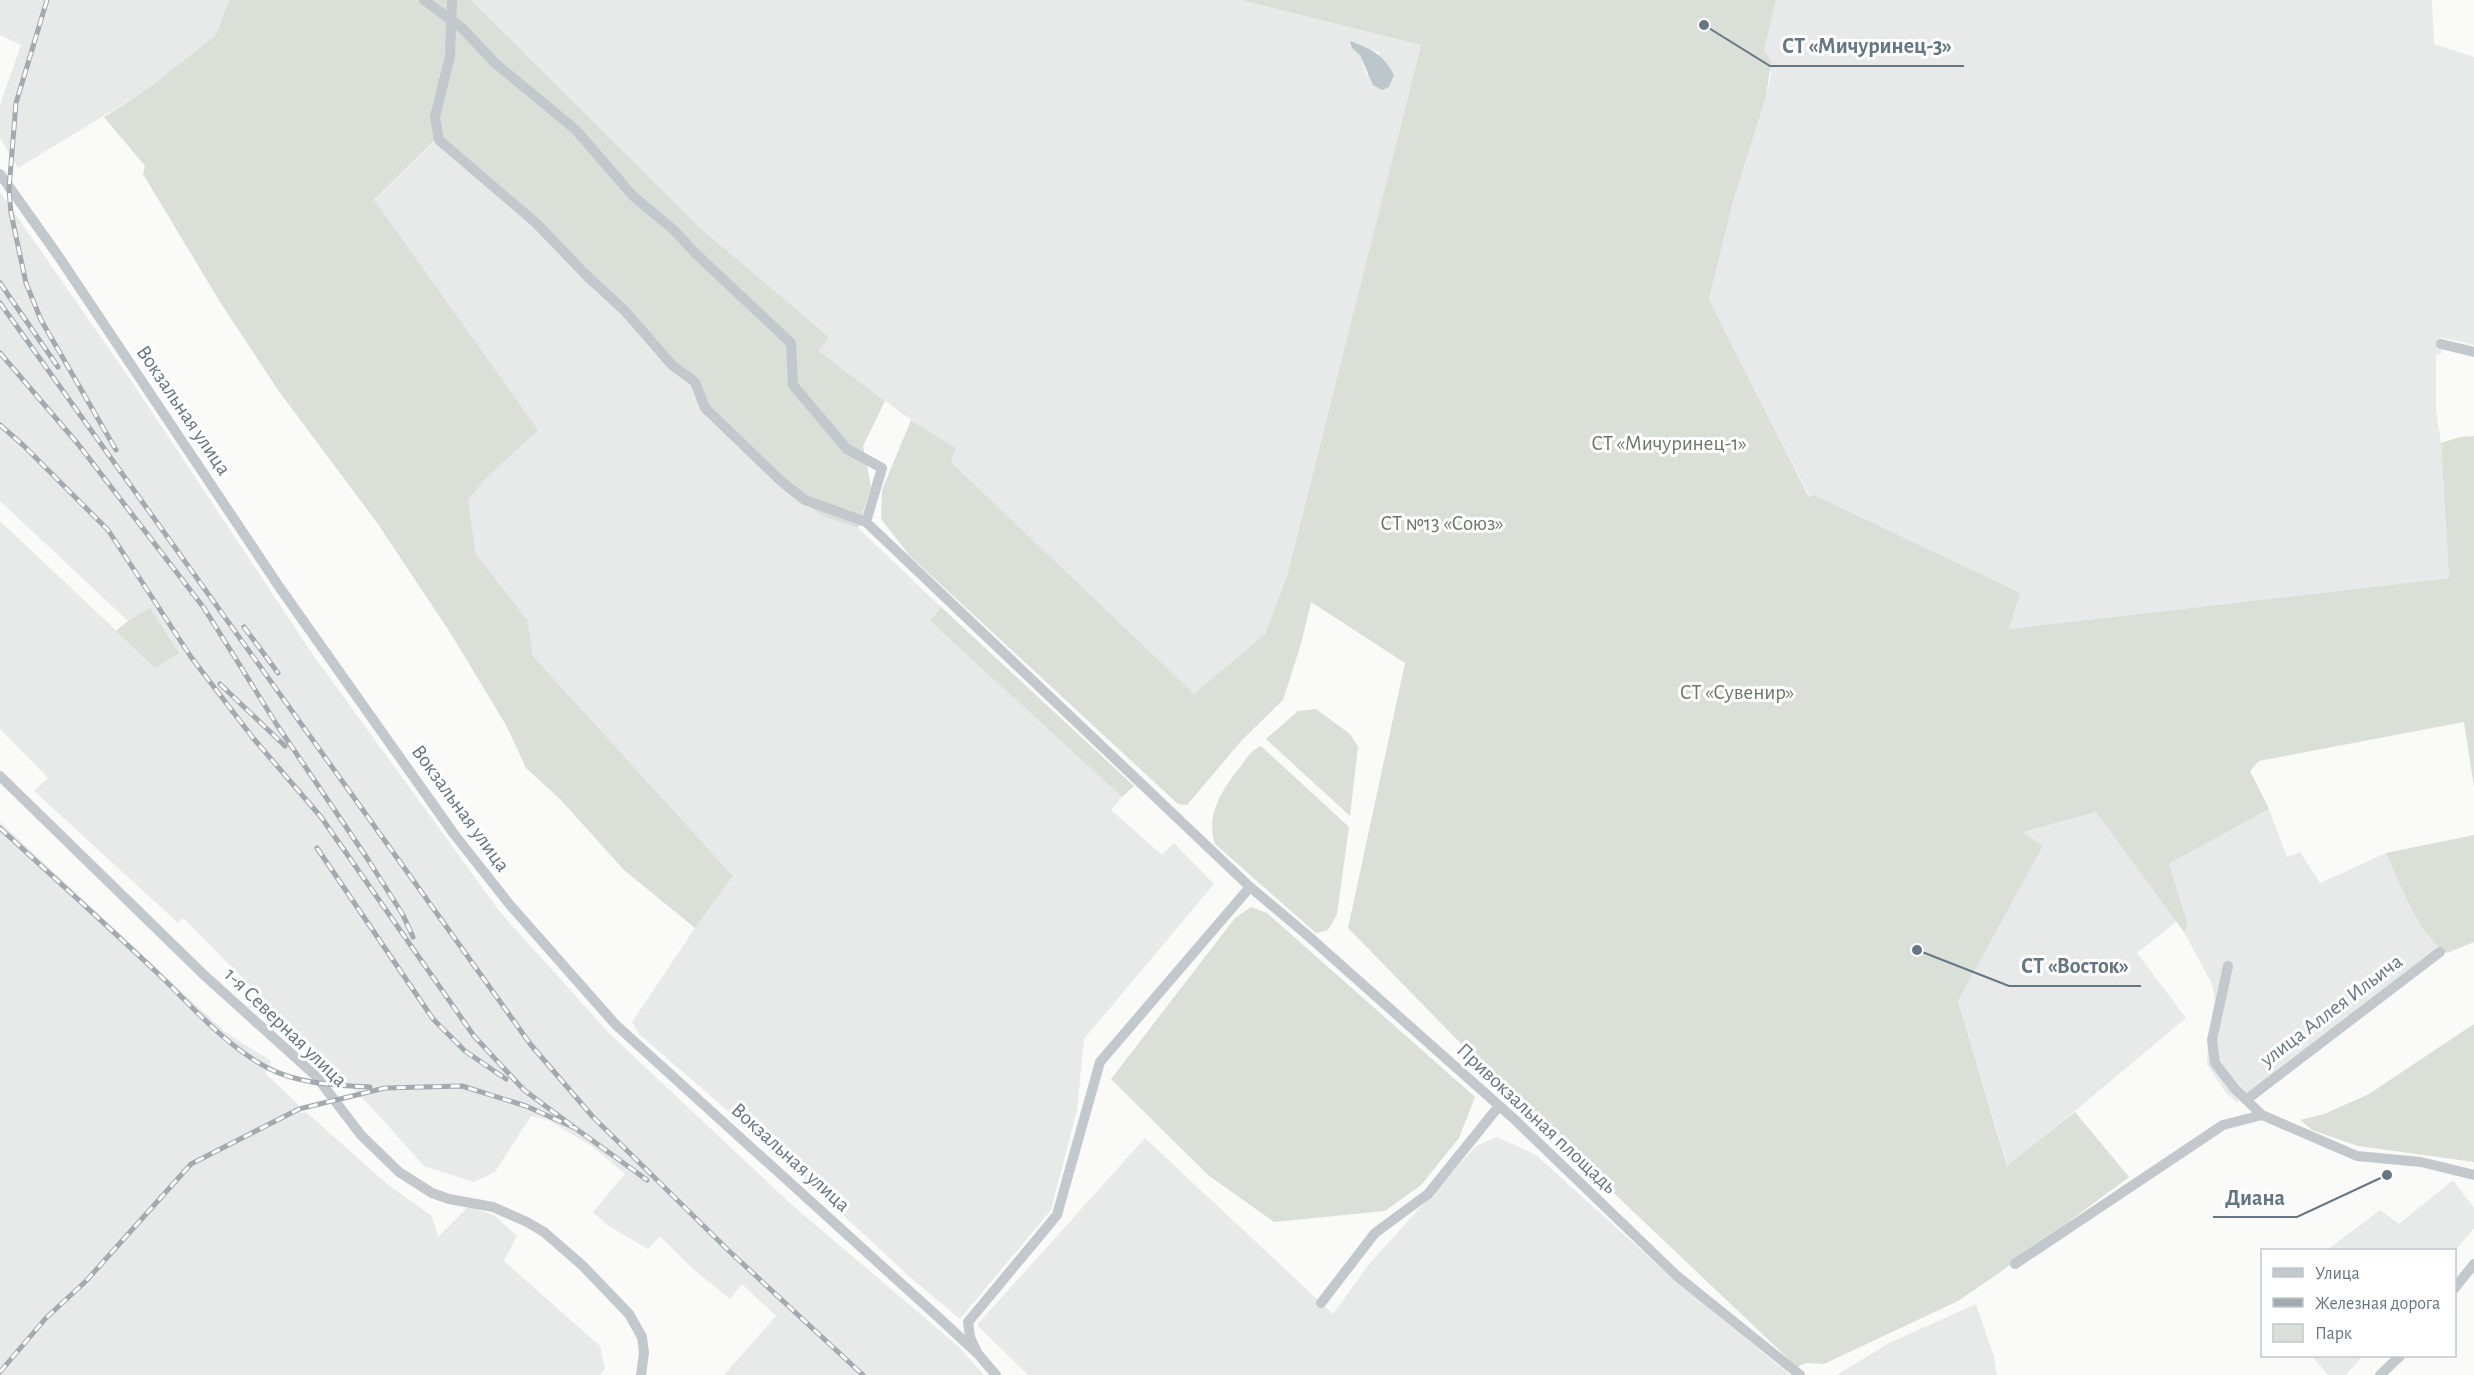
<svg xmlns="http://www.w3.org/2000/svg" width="2474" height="1375" font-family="'Alegreya Sans',sans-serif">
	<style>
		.built { fill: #e8e9e9; fill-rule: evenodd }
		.green { fill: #dadfd7 }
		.water { fill: #bbc7cb }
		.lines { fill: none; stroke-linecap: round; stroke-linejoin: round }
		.minor { stroke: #c3c8cc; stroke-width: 10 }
		.rail-casing { stroke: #a2aab0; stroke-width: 5 }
		.rail { stroke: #fff; stroke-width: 3; stroke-dasharray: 9; stroke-linecap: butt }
		.labels { text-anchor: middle; stroke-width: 6; stroke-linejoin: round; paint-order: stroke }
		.street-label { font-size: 21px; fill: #657683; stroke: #fff }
		.park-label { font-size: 21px; fill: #687a64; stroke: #fff }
		.leader { fill: none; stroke: #657683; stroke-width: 2 }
		.callout-dot { fill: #657683; stroke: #fff; stroke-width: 2 }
		.callout-label { font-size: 22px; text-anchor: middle; font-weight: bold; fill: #657683; stroke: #fff; stroke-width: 6; stroke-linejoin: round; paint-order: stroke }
	</style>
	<rect width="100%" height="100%" fill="#fafaf8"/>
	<path class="built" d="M0,0H229L216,35L146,90L18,168L0,138V105L21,45L0,35Z
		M471,0H1241L1421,45L1287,576L1265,634L1194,695L951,462L956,448L904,415L819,351L829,337L699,227ZM1351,42L1380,53L1367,76L1360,55Z
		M1776,0H2432L2434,44L2474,57V345L2441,337V354L2436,355V410L2441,443L2449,578L2009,629L2019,593L1814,495L1810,497L1709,299L1733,202L1766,97L1771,74L1764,50Z
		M435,141L532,224L825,517L858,528L941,607L930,621L1122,797L1111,810L1162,855L1174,843L1214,884L1084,1039L1077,1110L1051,1210L960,1319L911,1278L765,1143L639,1034L632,1022L695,928L733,876L533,656L528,621L476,554L468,500L487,477L374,201Z
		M0,192L132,382L311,652L500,912L609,1033L791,1204L959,1347L984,1375H724L776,1316L742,1284L730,1299L692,1268L660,1236L648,1249L607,1225L593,1212L625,1174L592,1146L548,1120L531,1116L495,1172L474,1182L424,1166L373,1109L183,918L178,923L34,791L48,778L0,729V521L155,667L150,609L128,621L0,501Z
		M2269,809L2287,857L2300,852L2320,883L2386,853L2419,920L2440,947L2237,1102L2227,1094L2207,1065L2208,1038L2215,1001L2212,984L2184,932L2188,924L2169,864Z
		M2096,812L2177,921L2137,953L2186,1018L2008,1167L1958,1001L2043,846L2023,832Z
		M0,822L225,1032L271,1061L266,1074L297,1103L301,1113L306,1112L387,1184L432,1216L438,1237L468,1207L494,1215L517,1236L504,1261L600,1346L605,1369L600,1375H0Z
		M1497,1137L1536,1155L1662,1269L1790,1375H1028L977,1325L1145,1138L1333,1314L1369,1264L1476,1146Z
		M2453,1180L2474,1208V1228L2455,1251L2327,1250L2380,1210L2399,1224Z
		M1976,1304L1994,1357L1997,1375H1837L1889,1343Z
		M2312,1356H2363L2346,1375H2328Z"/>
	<path class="green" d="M229,0H471L699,227L829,337L819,351L885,401L863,446L871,486L858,528L825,517L799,500L701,409L691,384L532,224L434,141L374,200L538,430L487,477L468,500L476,554L528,621L533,656L733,876L695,928L624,870L560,799L526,768L506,725L451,634L378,524L278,390L220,302L143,174L145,166L104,117L146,90L216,35Z
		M1241,0H1776L1764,50L1771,62L1766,97L1733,202L1709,299L1809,497L1814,495L2020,593L2009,629L2449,578L2441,443L2460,437L2474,436V787L2464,722L2259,761L2250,771L2269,809L2169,864L2188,924L2184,932L2096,812L2023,832L2043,846L1958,1001L2007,1166L2075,1112L2129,1177L1999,1273L1958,1301L1824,1364L1806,1363L1797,1367L1579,1160L1533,1109L1478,1061L1348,928L1405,663L1311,602L1301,644L1283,700L1242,740L1187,805L1178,804L910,556L881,519L882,490L911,420L956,448L951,462L1194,694L1265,634L1287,576L1421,45Z
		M941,607L1134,786L1122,797L930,621Z
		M150,608L179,653L155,668L116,631L128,621Z
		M1316,709L1350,734L1358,747L1350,816L1266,739L1298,711Z
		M1261,746L1349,827L1337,914L1328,930L1316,933L1215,844C1205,815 1223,788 1241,766C1247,757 1252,750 1261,746Z
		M2474,835V942L2447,953C2416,932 2402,885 2386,853Z
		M1251,907L1267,913L1475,1097L1459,1138L1421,1185L1385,1211L1274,1222L1208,1175L1111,1079L1235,918Z
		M2474,1024V1162L2358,1146L2312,1130L2300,1120L2324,1114L2369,1094Z"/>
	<path class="water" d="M1350,41C1373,50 1382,53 1394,75L1389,87L1382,90L1373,85L1360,55L1352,48Z"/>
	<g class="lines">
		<path class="minor" d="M424,0L462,28L495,63L576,130L633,196L675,231L694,252L791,343L793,385L847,449L882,468L866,522
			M452,0L450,56L435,117L439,140L536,223L587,276L625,311L672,365L695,382L705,408L782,482L805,500L866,522L1250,887L1306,934L1513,1118L1677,1276L1800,1375
			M0,174L59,257L280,588L454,834L510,905L616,1025L937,1316L978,1354L996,1375
			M2441,344L2474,352
			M0,776L204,975L316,1076L361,1135L399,1172L432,1193L449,1199L493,1207L527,1222L544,1232L583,1266L629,1314L642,1337L644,1353L641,1375
			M2228,966L2212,1040L2215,1063L2235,1089L2262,1115L2357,1156L2421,1162L2474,1175
			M2246,1100L2440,952
			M2015,1264L2223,1125L2262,1115
			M2454,1289L2474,1264
			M1321,1303L1375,1233L1428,1194L1499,1106
			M976,1350L970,1337L968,1322L1057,1215L1100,1062L1250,887
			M2380,1375L2400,1356"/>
		<defs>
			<path id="rail" d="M47,0L16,103L9,189L11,213L26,283L41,320L116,450
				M0,283L58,367
				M0,303L531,1045L593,1117L729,1251L863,1375
				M0,353L78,444L204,608L277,725L367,858L403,915L413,937
				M0,425L23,445L108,530L191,657L253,738L321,817L474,1036L524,1090L575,1128
				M244,627L278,673
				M220,684L285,746
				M0,828C50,874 101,920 151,967C188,1001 222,1044 268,1068C298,1084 336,1085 370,1087
				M317,848L433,1019L465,1051L506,1079
				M0,1372L46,1318L86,1281L191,1164L299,1109L385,1088L462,1086L526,1106L575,1128L647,1180"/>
		</defs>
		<use href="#rail" class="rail-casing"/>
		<use href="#rail" class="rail"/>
	</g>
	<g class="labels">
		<g class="street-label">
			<text transform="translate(184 410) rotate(56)" y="7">Вокзальная улица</text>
			<text transform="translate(461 808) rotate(54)" y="7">Вокзальная улица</text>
			<text transform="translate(2331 1010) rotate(-37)" y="7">улица Аллея Ильича</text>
			<text transform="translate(286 1027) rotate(44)" y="7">1-я Северная улица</text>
			<text transform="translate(1537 1118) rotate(43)" y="7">Привокзальная площадь</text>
			<text transform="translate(791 1157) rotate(42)" y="7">Вокзальная улица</text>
		</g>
		<g class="park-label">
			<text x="1669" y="450">СТ «Мичуринец-1»</text>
			<text x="1442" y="530">СТ №13 «Союз»</text>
			<text x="1737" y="699">СТ «Сувенир»</text>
		</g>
	</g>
	<path class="leader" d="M1704 25L1770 66H1964M1917 950L2009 986H2141M2387 1175L2297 1217H2213"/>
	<g class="callout-dot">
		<circle cx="1704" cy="25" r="6"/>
		<circle cx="1917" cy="950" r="6"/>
		<circle cx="2387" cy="1175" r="6"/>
	</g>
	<g class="callout-label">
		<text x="1867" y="53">СТ «Мичуринец-3»</text>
		<text x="2075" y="973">СТ «Восток»</text>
		<text x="2255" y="1205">Диана</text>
	</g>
	<rect x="2261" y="1249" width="195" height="108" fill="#ffffff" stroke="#c1c8cd" stroke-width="1.5"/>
	<rect x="2273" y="1268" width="30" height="9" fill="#c3c8cc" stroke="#c1c8cd" stroke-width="1.5"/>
	<text x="2315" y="1279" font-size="18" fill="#657683">Улица</text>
	<rect x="2273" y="1298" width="30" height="9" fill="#a2aab0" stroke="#c1c8cd" stroke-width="1.5"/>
	<text x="2315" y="1309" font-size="18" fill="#657683">Железная дорога</text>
	<rect x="2273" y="1324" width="30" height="18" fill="#dadfd7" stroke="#c1c8cd" stroke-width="1.5"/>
	<text x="2315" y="1339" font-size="18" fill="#657683">Парк</text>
</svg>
